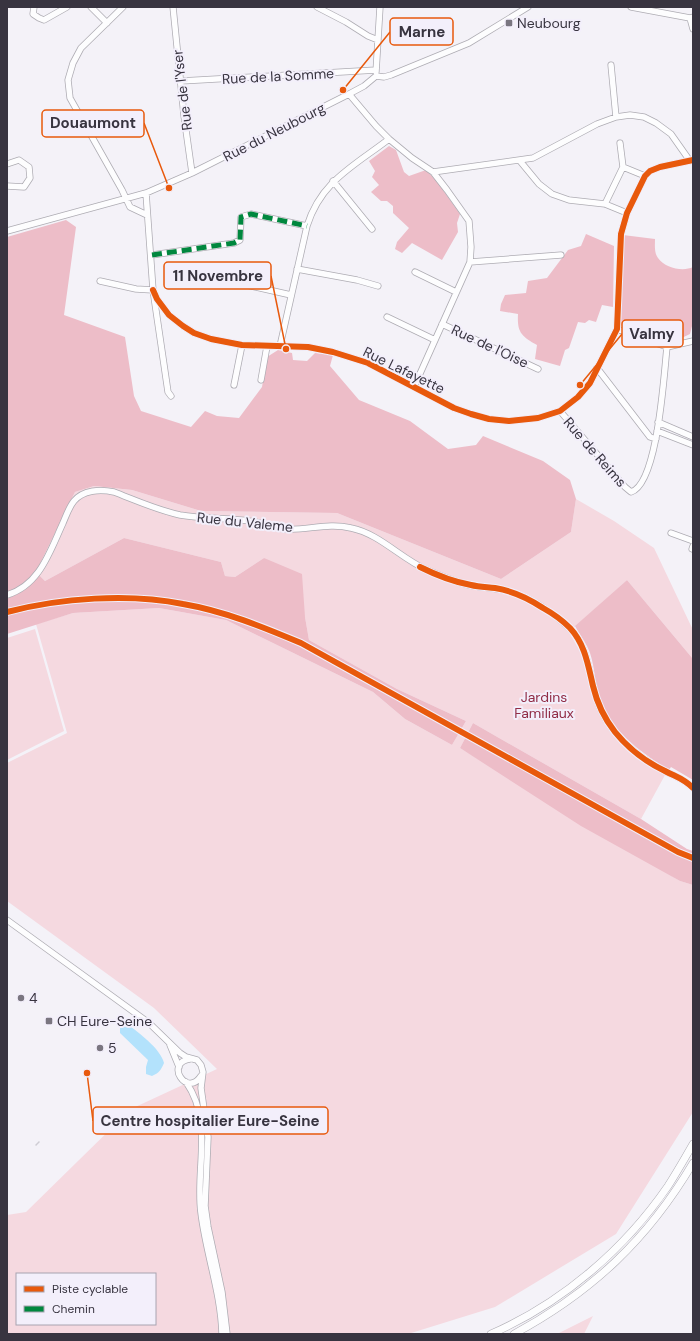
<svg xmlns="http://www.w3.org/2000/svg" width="700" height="1341" font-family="'DM Sans',sans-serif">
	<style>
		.green { fill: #f5d9e0; fill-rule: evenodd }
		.forest { fill: #edbdc8 }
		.water { fill: #b3e2fc }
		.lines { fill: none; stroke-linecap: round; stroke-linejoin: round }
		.minor-tunnel { stroke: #ceccd3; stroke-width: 5.5; stroke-dasharray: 5.5 3; stroke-linecap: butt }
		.minor-casing { stroke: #aeacb3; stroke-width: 7 }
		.major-casing { stroke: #aeacb3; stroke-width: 8 }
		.minor { stroke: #fdfdfe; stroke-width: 5.5 }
		.major { stroke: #fdfdfe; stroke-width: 7 }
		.quiet { stroke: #00873e; stroke-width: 5; stroke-dasharray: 10 5; stroke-linecap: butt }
		.cycleway-casing { stroke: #f3effb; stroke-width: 8 }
		.cycleway { stroke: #e8590c; stroke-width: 6 }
		.poi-dot { fill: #7a7680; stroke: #f3effb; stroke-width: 1.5 }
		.labels { text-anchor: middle; stroke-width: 4; stroke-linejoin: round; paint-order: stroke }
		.poi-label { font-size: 14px; fill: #383440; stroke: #f3effb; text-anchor: start }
		.street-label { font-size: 14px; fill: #383440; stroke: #f3effb }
		.park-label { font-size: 14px; fill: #912d47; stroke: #f3effb }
		.leader { fill: none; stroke: #e8590c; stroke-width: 1.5 }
		.callout-dot { fill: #e8590c; stroke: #f3effb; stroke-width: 1.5 }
		.callout { fill: #f3effb; stroke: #e8590c; stroke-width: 1.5 }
		.callout-label { font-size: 15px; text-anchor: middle; font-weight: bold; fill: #383440 }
	</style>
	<rect width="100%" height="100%" fill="#f4f2f8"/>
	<path class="green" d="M94,486L132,490L201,511L337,513L501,579L571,532L576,499L614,521L654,548L693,630V659L627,580L569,632L581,653L600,716L621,743L644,762L665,775L641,819L473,723L460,748L680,881L693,885V1112L616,1234L495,1307L408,1334H7V1215L26,1212L131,1109L217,1069L154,1008L7,901V763L67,733L36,624L73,613L159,608L226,620L373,692L405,719L452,745L466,721L397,689L309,640L305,617L264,558L235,577L225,576L221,562L124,538L45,581L36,572L75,492ZM17,1274H155V1324H17Z
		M35,629L64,731L7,760V638Z
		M593,1316L584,1334H557Z"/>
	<path class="forest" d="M389,146L396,150L404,172L409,176L426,170L436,180L460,214L457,223L458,232L442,260L412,243L402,253L395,249L397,242L409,228L393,213V206L387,201H381L371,192L379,185L372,177L375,171L369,161Z
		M66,220L76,227L64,315L125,337L134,396L141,411L191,427L205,411L217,416L239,418L262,387L267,357L278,350L292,353L293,360L307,361L315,353L333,355L330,366L359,400L410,421L448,449L476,445L483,436L543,461L570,480L576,499L571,532L501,579L337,513L201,511L132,490L94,486L75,492L36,572L45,581L124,538L221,562L225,576L235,577L264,558L302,574L305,617L309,640L397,689L466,721L452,745L405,719L373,692L226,620L159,608L73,613L7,634V237Z
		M586,234L614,246L613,307L602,305L596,322L589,320L585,323L578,322L569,348L565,350L560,366L535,359L537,345C521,336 517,332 518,314L500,311L501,304L505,295L526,293L528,281L547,278L568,250L581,246Z
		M623,235L655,239C655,245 654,253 658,258C665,268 683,272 693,267V322L690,334L669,344L625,330L622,326L620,319Z
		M627,580L693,659V780L671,767L669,770C643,754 608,729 599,698C595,684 595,668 590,653C587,644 580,635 575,626Z
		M473,723L641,819L687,849L693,851V885L680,881L581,826L460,748Z"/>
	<path class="water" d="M124,1024H127C138,1032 161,1049 164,1063C161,1070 159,1073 152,1076L146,1074V1067L148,1060L120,1033V1028Z"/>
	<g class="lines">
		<path class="minor-tunnel" d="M37,1143L38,1144"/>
		<defs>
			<path id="minor" d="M34,7L33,14L39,18L44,20L67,7
				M91,7L107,23
				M123,7L81,48L73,63L68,80L70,98L122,190L130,207L147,215
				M173,7L184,116L192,173
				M317,7L346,22L368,36L378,40
				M631,7L690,18L693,17
				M690,18L693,29
				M611,65L616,117
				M376,72L380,7
				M181,81L376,70
				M349,94L376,126L389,139L412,158L433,172L447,190L469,221L471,247L470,262L414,387
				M520,161L539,184L552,194L569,200L605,204L627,213
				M7,164L19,160L29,167L30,178L24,187L7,186
				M623,167L645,176
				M433,172L533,158L597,124L616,117L630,115L644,117L656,123L671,134L690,161
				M333,181L372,229
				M146,193L153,290L168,392L171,396
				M605,204L623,167L620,143
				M7,231L146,193L192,173L349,94L364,86L376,76L384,77L391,75L469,43L528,7
				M152,255L234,243L240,240L241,217L251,214L307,226
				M470,262L561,255
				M297,269L357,280L378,286
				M415,272L456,292
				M100,281L136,289L153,290
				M229,281L291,295
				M153,290L157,299L169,315L183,326L194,333L211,339L242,345L308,347L333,352L368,363L454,408L471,414L489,419L509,421L538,418L560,411L578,397L590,383L617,329L621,234L627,213L645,176L650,171L660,167L693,160
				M387,317L435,340
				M442,324L538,369
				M280,346L307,226C321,181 354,166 389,139
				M667,347L693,341
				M597,368L650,437L656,439
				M261,380L267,346
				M234,385L242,345
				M560,411L625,487L631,492C658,484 664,373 667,347L617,329
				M658,422L693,437
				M657,431L693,445
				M671,533L693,541
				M693,546L692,549H693
				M7,595C40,585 50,551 63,523C66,516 69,507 74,501C83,490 100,489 114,492C135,500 157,510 180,515C203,519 227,518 250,521C262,522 272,528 284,529C306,531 328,522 351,528C380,534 400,558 427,570C441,576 458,583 473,586C486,588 499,588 511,592C531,598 550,611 565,624C592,645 588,682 601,710C613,736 638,757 663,770C675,777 683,778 693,788
				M7,920L149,1023L180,1053L186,1057L197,1060L201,1065L203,1072L201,1088L208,1137L205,1206L208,1227L222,1292L227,1334
				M170,1045L179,1067
				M190,1059C164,1063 187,1098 201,1076
				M186,1082C214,1122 195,1169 201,1213C206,1254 221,1293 222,1334"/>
			<path id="major" d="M491,1334C562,1303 624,1250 668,1186C677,1172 685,1158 693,1144
				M514,1334C592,1292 648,1239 693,1163"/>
		</defs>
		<use href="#minor" class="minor-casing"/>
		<use href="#major" class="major-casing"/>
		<use href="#minor" class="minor"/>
		<use href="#major" class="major"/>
		<path class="quiet" d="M152,255L234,243L240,240L241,217L251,214L307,226"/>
		<defs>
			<path id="cycleway" d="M153,290L157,299L169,315L183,326L194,333L211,339L242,345L308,347L333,352L368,363L454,408L471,414L489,419L509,421L538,418L560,411L578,397L590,383L617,329L621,234L627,213L645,176L650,171L660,167L693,160
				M420,567C436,575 454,582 471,585C479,587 487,587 495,588C513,591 528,598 543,608C552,613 562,620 570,628C585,644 588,665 593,686C597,703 604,718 615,732C628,748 646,762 665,771C676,777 683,778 693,788
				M7,612C60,598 129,593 183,604C224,611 263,627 301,643L678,852L693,858"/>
		</defs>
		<use href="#cycleway" class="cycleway-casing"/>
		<use href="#cycleway" class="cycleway"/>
	</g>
	<g class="poi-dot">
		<rect x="505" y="19" width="8" height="8" rx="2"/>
		<circle cx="21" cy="998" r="4"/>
		<rect x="45" y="1017" width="8" height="8" rx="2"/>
		<circle cx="100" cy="1048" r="4"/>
	</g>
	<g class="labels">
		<g class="poi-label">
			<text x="517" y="28">Neubourg</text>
			<text x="29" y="1003">4</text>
			<text x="57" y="1026">CH Eure-Seine</text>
			<text x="108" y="1053">5</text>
		</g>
		<g class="street-label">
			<text transform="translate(278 76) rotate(-3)" y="5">Rue de la Somme</text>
			<text transform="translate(182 90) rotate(-97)" y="5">Rue de l'Yser</text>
			<text transform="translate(274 132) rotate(-27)" y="5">Rue du Neubourg</text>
			<text transform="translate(490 346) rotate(25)" y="5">Rue de l'Oise</text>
			<text transform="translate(404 370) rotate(26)" y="5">Rue Lafayette</text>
			<text transform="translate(595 452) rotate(49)" y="5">Rue de Reims</text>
			<text transform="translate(245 522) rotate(6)" y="5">Rue du Valeme</text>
		</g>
		<g class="park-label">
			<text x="544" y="702">Jardins<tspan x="544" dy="16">Familiaux</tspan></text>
		</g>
	</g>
	<path class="leader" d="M343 90L390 32M169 188L144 123M286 349L271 276M580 385L622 334M87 1073L93 1121"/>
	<g class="callout-dot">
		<circle cx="343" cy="90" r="4"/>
		<circle cx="169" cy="188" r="4"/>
		<circle cx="286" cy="349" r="4"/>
		<circle cx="580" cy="385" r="4"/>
		<circle cx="87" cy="1073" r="4"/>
	</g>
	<g class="callout">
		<rect x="390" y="18" width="63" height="27" rx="4"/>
		<rect x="42" y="110" width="102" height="27" rx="4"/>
		<rect x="164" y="262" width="107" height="27" rx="4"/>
		<rect x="622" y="320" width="61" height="27" rx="4"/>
		<rect x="93" y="1107" width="235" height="27" rx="4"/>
	</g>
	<g class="callout-label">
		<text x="422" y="37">Marne</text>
		<text x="93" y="128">Douaumont</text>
		<text x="218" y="281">11 Novembre</text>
		<text x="652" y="339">Valmy</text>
		<text x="210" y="1126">Centre hospitalier Eure-Seine</text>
	</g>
	<rect width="700" height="1341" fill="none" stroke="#383440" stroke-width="16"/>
	<rect x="16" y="1273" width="140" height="52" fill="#f3effb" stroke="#a8a4b0"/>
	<rect x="24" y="1286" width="20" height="6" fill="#e8590c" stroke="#a8a4b0"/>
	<text x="52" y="1293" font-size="12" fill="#383440">Piste cyclable</text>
	<rect x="24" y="1306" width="20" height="6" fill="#00873e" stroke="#a8a4b0"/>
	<text x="52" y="1313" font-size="12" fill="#383440">Chemin</text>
</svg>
